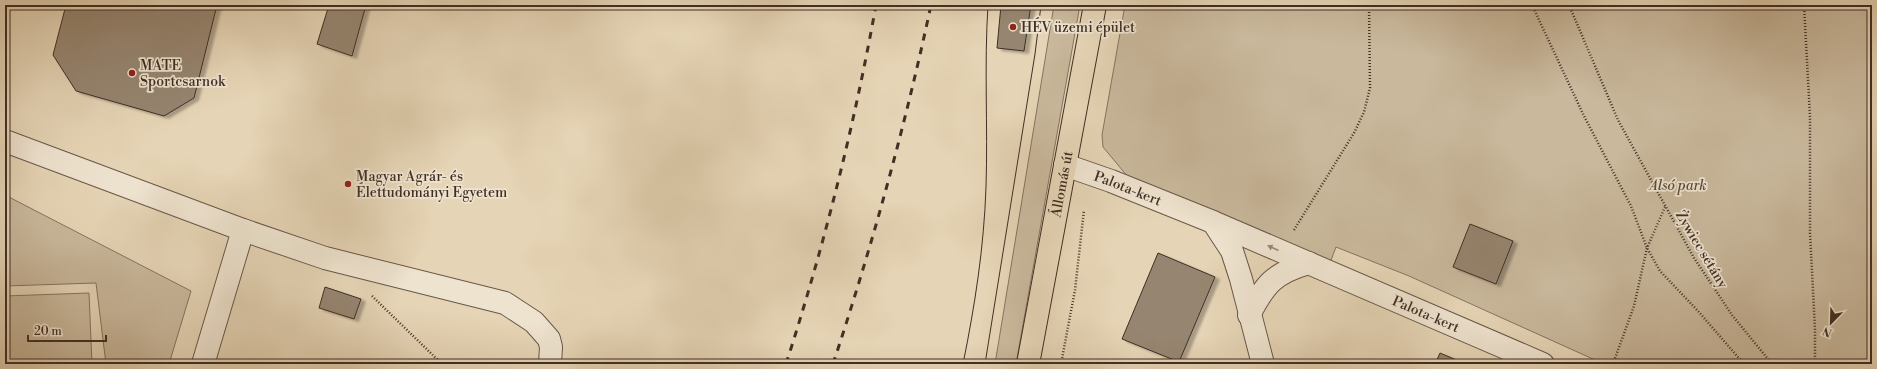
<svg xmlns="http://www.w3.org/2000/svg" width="1877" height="369" font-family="'Libre Bodoni',serif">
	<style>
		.green { fill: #c9b89c; stroke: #847460 }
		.building { fill: #96856f; stroke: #402f24; filter: url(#shadow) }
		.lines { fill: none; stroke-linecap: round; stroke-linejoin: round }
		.minor-casing { stroke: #695848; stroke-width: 24 }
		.major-casing { stroke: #402f24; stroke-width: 24 }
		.path { stroke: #402f24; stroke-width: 2.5; stroke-dasharray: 1 2; stroke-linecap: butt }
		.minor { stroke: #eee3cf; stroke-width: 22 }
		.major { stroke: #e5d4b5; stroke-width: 22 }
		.tram { stroke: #402f24; stroke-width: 1 }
		.rail { stroke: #402f24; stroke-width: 3; stroke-dasharray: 7 7; stroke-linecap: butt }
		.oneway { fill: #97897a }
		.poi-dot { fill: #8f2418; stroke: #eee3cf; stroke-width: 1.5 }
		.labels { text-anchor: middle; stroke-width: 3.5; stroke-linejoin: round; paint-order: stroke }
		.poi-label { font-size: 14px; fill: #402f24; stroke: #eee3cf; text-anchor: start }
		.street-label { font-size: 14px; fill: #402f24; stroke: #eee3cf }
		.park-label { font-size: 14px; font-style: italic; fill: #5b4a3c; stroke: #eee3cf }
	</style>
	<defs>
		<filter id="shadow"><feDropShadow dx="4.5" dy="2.5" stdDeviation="1" flood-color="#0004"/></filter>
	</defs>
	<rect width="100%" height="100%" fill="#e5d4b5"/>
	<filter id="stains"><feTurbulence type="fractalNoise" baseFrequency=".005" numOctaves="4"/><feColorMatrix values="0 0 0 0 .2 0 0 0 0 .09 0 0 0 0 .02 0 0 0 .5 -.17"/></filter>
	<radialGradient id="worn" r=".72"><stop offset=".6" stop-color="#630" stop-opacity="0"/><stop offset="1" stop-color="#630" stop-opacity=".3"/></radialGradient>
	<path class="green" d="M1054,5H1080L1016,364H995Z
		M1125,5H1872V364H1604L1409,276L1336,247L1330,263L1128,177L1103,147L1102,135Z
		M5,195L191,291L169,364H106L96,283L5,286Z
		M89,293L92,364H5V296Z"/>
	<path class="building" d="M66,5H217L194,98L164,116L76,91L53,55Z
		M329,5H366L352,56L317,44Z
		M1001,5H1031L1024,51L997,48Z
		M1470,224L1513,241L1496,284L1453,267Z
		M1158,253L1215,277L1179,362L1122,339Z
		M325,287L361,299L354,319L319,308Z
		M1440,353L1466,364H1435Z"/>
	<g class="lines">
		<defs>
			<g id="minor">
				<path d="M5,141L243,230L325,258L505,303L534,322L549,339L551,347L550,364"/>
				<path id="s1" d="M1065,165L1111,181L1213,222L1232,251L1241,279L1263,364"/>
				<path id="s2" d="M1213,222L1543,364"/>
				<path d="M1249,315C1265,284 1274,273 1309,263"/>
				<path d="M203,364L243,230"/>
			</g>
			<g id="major">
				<path id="s3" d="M1028,364L1095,5"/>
			</g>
		</defs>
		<use href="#minor" class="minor-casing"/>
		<use href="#major" class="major-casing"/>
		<path class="path" d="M1532,5L1584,116L1631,206L1647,248L1660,271L1698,311L1744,364
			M1569,5L1618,120L1694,258L1732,315L1772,364
			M1804,5L1810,117V233L1815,329V364
			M1294,230L1354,133L1364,112L1370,88L1369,5
			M372,296L442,364
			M1061,364L1075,290L1084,210
			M1613,364L1634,306L1647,248L1665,207"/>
		<use href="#minor" class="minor"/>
		<use href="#major" class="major"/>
		<path class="tram" d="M963,364C975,305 984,247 986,187C988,126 984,66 988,5
			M985,364L1035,54L1041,5"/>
		<path class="rail" d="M786,364C824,246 854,127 876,5
			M833,364C872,246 905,127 931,5"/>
	</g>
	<defs><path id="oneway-solid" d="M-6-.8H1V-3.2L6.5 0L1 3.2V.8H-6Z"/></defs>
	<use class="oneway" href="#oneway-solid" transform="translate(1273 248) rotate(-156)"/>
	<g class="poi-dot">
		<circle cx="1013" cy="27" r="4"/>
		<circle cx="132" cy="73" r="4"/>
		<circle cx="348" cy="184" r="4"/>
	</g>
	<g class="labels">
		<g class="poi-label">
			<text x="1021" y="32">HÉV üzemi épület</text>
			<text x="140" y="70">MATE<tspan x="140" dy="16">Sportcsarnok</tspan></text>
			<text x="356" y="181">Magyar Agrár- és<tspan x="356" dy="16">Élettudományi Egyetem</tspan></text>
		</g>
		<g class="street-label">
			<text dy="5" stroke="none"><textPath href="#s3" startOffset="183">Állomás út</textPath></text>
			<text dy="5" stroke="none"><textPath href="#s1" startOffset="67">Palota-kert</textPath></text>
			<text transform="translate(1702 249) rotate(59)" y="5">Żywiec sétány</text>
			<text dy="5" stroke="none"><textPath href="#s2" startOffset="232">Palota-kert</textPath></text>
		</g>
		<g class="park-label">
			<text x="1678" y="190">Alsó park</text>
		</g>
	</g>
	<rect width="1877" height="369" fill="none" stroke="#e5d4b5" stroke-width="20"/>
	<rect x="6" y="6" width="1865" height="357" fill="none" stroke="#402f24" stroke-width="2"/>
	<rect x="10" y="10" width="1857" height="349" fill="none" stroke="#402f24"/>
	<g transform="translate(1831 323) rotate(203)" stroke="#eee3cf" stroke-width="3" paint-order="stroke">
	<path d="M0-3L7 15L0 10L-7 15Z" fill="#402f24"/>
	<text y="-6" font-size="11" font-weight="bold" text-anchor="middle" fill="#402f24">N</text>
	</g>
	<path d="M28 335v6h78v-6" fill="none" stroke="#402f24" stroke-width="2"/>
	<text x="34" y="335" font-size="12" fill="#402f24" stroke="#eee3cf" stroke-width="3" paint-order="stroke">20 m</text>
	<rect width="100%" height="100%" filter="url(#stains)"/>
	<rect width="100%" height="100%" fill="url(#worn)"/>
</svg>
